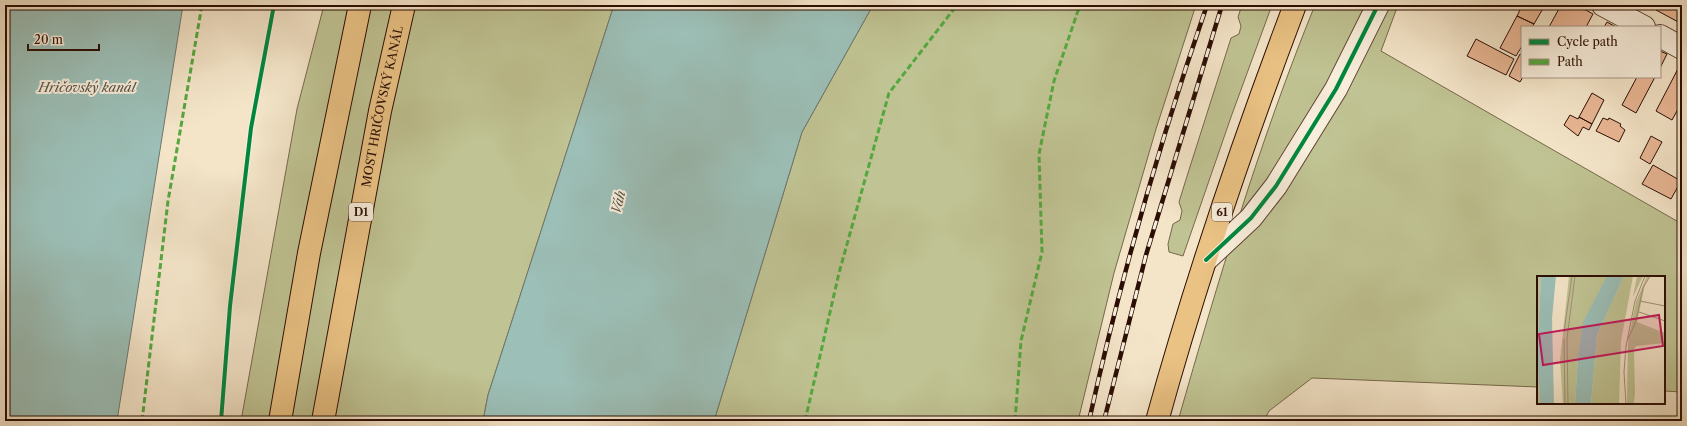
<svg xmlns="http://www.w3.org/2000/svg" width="1687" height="426" font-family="'Libre Caslon Text',serif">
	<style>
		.green { fill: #c0c393; stroke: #76684b }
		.water { fill: #9cbfb7; stroke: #6f786f }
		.building { fill: #eab896; stroke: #2b0d03 }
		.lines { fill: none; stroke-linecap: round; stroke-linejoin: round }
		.minor-casing { stroke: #5d4334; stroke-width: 24 }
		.primary-casing { stroke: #2b0d03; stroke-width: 24 }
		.motorway-casing { stroke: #2b0d03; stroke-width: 24 }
		.minor { stroke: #f8eedc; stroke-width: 22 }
		.primary { stroke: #eac284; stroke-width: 22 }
		.motorway { stroke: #eac284; stroke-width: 22 }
		.rail-casing { stroke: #2b0d03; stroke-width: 4.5 }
		.rail { stroke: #f8eedc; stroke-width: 3; stroke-dasharray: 9; stroke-linecap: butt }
		.quiet { stroke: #54a840; stroke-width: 3; stroke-dasharray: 6 3; stroke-linecap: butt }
		.cycleway-casing { stroke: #f8eedc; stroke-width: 6 }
		.cycleway { stroke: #00873e; stroke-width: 4 }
		.labels { text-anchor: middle; stroke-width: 4; stroke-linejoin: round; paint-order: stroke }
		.shield { fill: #f8eedc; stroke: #685044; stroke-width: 1 }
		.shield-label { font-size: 11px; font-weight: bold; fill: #2b0d03 }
		.street-label { font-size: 12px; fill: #2b0d03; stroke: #f8eedc }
		.water-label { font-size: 13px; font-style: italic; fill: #58544b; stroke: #f8eedc }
		.inset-road { fill: none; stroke: #a48f7a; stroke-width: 1 }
		.view { fill: #c2185b; fill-opacity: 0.15; stroke: #c2185b; stroke-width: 2 }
		.inset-edge { fill: none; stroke: #2b0d03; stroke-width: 2 }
	</style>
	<rect width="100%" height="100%" fill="#f4e5c9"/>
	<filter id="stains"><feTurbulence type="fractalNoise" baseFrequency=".005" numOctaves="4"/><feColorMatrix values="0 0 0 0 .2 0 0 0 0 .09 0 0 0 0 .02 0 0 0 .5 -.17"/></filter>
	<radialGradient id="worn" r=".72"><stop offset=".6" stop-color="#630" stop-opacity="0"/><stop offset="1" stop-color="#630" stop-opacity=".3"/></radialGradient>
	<path class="green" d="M324,5H614L488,395L483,421H241L297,109Z
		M873,5H1196L1156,129L1114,273L1078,421H714L802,132Z
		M1242,5H1272L1231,117L1183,256L1169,252L1168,244L1173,224L1180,220L1182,211L1179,202L1188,173L1231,38L1239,34L1241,26L1238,17Z
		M1315,5H1398L1381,51L1682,224V392L1664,391V277H1538V387L1312,378L1269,411L1264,421H1178C1218,281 1260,140 1315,5Z"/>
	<path class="water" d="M5,5H183L117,421H5Z
		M614,5H873L802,132L714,421H483L488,395Z"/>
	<path class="building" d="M1511,5H1545L1534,24L1517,16L1520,10Z
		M1561,5H1577L1593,14L1586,27H1549Z
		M1659,5H1682V24L1656,10Z
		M1517,16L1534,24L1532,27H1522V46L1516,56L1500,48Z
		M1607,22L1616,27H1604Z
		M1476,39L1514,59L1506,75L1467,56Z
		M1660,51L1667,54L1660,68Z
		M1520,54L1522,55L1523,77L1520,82L1509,76Z
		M1681,63L1682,102L1672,120L1656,111Z
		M1637,77H1655L1636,113L1622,105Z
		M1592,93L1604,100L1592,124L1579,117Z
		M1570,115L1578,119L1579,117L1592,124L1589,130L1583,127L1578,136L1564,125Z
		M1603,118L1608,120L1609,118L1621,124L1620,126L1625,130L1619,142L1596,131Z
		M1651,136L1662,142L1650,164L1640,158Z
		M1653,165L1681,181L1671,199L1642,184Z"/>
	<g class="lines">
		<defs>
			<path id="minor" d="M1603,5L1644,27
				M1660,36L1682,48
				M1206,260L1251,218L1276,186L1336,89L1378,5"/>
			<path id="primary" d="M1157,421C1196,280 1243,142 1295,5"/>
			<g id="motorway">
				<path d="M280,421L309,253L360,5"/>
				<path id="s1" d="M323,421L380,111L404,5"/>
			</g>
		</defs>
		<use href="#minor" class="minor-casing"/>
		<use href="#primary" class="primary-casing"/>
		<use href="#motorway" class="motorway-casing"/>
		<use href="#minor" class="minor"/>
		<use href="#primary" class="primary"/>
		<use href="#motorway" class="motorway"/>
		<defs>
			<path id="rail" d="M1089,421C1120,281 1160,141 1207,5
				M1104,421L1146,255L1222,5"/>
		</defs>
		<use href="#rail" class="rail-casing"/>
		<use href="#rail" class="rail"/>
		<path class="quiet" d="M142,421L168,201L202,5
			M805,421L839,273L889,93L957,5
			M1015,421L1021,341L1042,252L1039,154L1054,81L1080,5"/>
		<defs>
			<path id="cycleway" d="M1206,260L1251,218L1276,186L1336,89L1378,5
				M221,421L230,306L251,128L274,5"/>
		</defs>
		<use href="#cycleway" class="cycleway-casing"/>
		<use href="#cycleway" class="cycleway"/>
	</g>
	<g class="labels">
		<g class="shield">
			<rect x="349" y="203" width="24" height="18" rx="3"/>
			<rect x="1212" y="203" width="20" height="18" rx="3"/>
		</g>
		<g class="shield-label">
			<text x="361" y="216">D1</text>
			<text x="1222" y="216">61</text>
		</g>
		<g class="street-label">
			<text dy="4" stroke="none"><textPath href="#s1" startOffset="320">MOST HRIČOVSKÝ KANÁL</textPath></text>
		</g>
		<g class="water-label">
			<text x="87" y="92">Hričovský kanál</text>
			<text transform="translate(618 202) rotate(-76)" y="5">Váh</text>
		</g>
	</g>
	<g transform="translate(1537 276)">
		<rect width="128" height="128" fill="#f4e5c9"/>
		<path d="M0,0H4L0,81L4,128H0ZM32,0H70L41,81L38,128H26L23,84ZM87,0H96L84,65L82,128H54L60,59ZM100,0H106L96,21L88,63ZM110,0H112L108,8L100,46L128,57V67L99,70L97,73L98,117L97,127L90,128L91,65L99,26Z" fill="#c0c393"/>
		<path d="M4,0H19L15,42L17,128H4L3,123L0,81ZM70,0H87L60,59L54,128H38L41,81L46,46Z" fill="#9cbfb7"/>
		<path class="inset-road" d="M103,25L128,30M102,36L128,45M27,56L35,0M27,63L28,128M91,63L99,45L106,12L113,0M31,128L30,62L38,0M89,128L87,96L89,70L98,25L108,0"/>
		<path class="view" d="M122,39L126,70L6,89L2,58Z"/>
		<rect width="128" height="128" class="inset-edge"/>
	</g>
	<rect width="1687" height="426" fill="none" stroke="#f4e5c9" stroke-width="20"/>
	<rect x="6" y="6" width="1675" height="414" fill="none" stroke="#2b0d03" stroke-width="2"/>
	<rect x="10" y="10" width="1667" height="406" fill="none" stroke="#2b0d03"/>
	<rect x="1521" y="26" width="140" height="52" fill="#f8eedc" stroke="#a69485"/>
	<rect x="1529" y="39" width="20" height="6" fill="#00873e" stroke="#a69485"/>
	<text x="1557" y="46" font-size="12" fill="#2b0d03">Cycle path</text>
	<rect x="1529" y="59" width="20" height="6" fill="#54a840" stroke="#a69485"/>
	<text x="1557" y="66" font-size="12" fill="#2b0d03">Path</text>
	<path d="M28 44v6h71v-6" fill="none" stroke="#2b0d03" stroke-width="2"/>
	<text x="34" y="44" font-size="12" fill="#2b0d03" stroke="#f8eedc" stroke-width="3" paint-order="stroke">20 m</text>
	<rect width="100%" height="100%" filter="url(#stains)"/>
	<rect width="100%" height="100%" fill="url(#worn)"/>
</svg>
